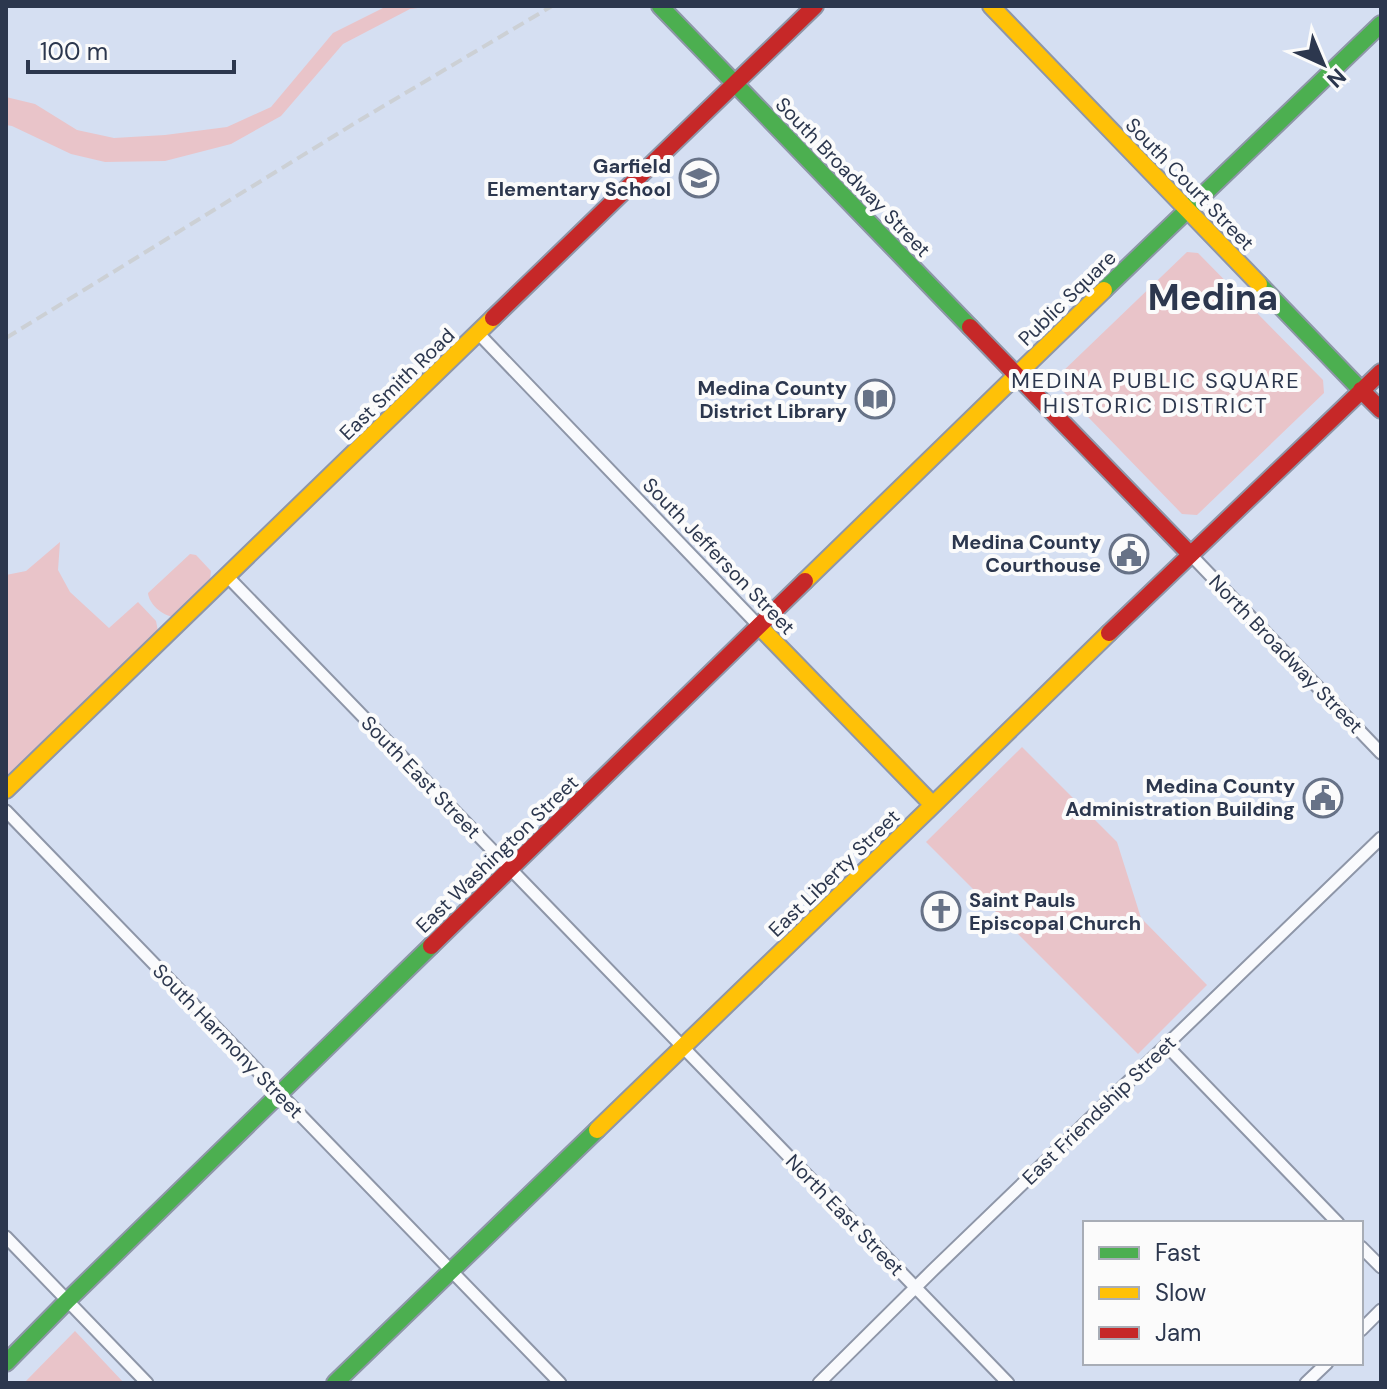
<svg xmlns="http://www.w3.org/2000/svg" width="1387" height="1389" font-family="'DM Sans',sans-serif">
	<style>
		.green { fill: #e9c4c9 }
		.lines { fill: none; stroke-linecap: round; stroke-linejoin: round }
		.street-casing { stroke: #8e96a8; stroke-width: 15 }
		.fast-casing { stroke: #8e96a8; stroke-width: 20 }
		.slow-casing { stroke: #8e96a8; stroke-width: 20 }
		.jam-casing { stroke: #8e96a8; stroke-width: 20 }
		.street { stroke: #f9fafd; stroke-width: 11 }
		.fast { stroke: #4caf50; stroke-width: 16 }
		.slow { stroke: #ffc107; stroke-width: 16 }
		.jam { stroke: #c62828; stroke-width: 16 }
		.rail { stroke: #ccd0d5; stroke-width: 4; stroke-dasharray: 12 6; stroke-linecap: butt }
		.labels { text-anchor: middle; stroke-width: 8; stroke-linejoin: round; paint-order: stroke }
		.poi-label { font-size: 20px; font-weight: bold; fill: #2c374e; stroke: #fbfbfb; text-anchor: end }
		.street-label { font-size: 20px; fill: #2c374e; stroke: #fbfbfb }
		.neighbourhood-label { font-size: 22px; letter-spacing: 2px; fill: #2c374e; stroke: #fbfbfb }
		.town-label { font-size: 36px; font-weight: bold; fill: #2c374e; stroke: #fbfbfb }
	</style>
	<rect width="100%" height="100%" fill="#d5dff2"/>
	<path class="green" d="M387,6H433L410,9L343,44L281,116L231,144L165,161L105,162L71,154L12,126L6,125V97L35,104L77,130L114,138L165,135L227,127L271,107L333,33Z
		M1187,252L1198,253L1323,380L1324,393L1197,515L1182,514L1060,388V374Z
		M60,542L58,570L70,592L109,628L138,602L156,621L158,631L6,778V575L26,571Z
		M190,554L196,555L211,571L210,580L173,617C162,615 149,604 148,593Z
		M1022,747L1117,842L1141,918L1207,985L1138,1054L926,842Z
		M75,1331L124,1383H24Z"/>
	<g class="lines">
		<defs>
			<path id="street" d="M478,333L759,626
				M1190,554L1381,753
				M227,576L1008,1383
				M6,811L560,1383
				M1166,1045L1338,1223
				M6,1237L147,1383
				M1361,1247L1381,1267
				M1361,1330L1381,1310
				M819,1383L932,1271L1381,838
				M1306,1383L1327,1363"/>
			<path id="fast" d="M660,6L970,327
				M1259,284L1361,390
				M1104,290L1381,24
				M6,1363L67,1301L431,946
				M335,1383L597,1130"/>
			<path id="slow" d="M991,6L1259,284
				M805,581L1104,290
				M759,626L933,805L1109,633
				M6,790L493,318
				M597,1130L933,805"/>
			<path id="jam" d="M493,318L815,6
				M970,327L1190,554
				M1361,390L1381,410
				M1109,633L1381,372
				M431,946L805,581"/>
		</defs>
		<use href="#street" class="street-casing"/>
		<use href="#fast" class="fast-casing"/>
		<use href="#slow" class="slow-casing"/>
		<use href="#jam" class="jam-casing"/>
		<use href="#street" class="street"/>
		<use href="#fast" class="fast"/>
		<use href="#slow" class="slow"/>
		<use href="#jam" class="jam"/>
		<path class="rail" d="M6,338L360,120L552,6"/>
	</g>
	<defs>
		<symbol id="school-ring" viewBox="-11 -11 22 22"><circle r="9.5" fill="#fbfbfb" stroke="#677287" stroke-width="1.5"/><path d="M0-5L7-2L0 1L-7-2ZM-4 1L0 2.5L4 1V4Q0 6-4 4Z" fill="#677287"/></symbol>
		<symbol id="library-ring" viewBox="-11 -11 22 22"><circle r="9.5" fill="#fbfbfb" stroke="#677287" stroke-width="1.5"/><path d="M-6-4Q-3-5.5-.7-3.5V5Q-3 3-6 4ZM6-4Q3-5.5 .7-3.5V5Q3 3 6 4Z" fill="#677287"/></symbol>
		<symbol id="civic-ring" viewBox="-11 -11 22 22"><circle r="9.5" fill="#fbfbfb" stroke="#677287" stroke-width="1.5"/><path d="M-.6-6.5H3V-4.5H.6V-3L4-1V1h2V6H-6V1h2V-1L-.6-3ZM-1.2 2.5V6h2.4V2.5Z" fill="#677287"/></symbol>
		<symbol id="church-ring" viewBox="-11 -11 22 22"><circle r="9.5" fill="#fbfbfb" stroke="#677287" stroke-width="1.5"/><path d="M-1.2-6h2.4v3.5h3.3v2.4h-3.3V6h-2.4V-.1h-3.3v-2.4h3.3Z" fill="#677287"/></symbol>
	</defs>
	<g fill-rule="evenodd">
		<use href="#school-ring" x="677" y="156" width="44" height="44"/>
		<use href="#library-ring" x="853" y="377" width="44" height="44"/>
		<use href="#civic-ring" x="1107" y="532" width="44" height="44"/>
		<use href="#civic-ring" x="1301" y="776" width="44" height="44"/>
		<use href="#church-ring" x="919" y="889" width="44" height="44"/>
	</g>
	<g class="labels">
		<g class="poi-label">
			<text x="671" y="173">Garfield<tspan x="671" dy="23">Elementary School</tspan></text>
			<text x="847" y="395">Medina County<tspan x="847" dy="23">District Library</tspan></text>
			<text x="1101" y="549">Medina County<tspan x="1101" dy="23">Courthouse</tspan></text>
			<text x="1295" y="793">Medina County<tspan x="1295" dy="23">Administration Building</tspan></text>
			<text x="969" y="907" text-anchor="start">Saint Pauls<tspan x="969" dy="23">Episcopal Church</tspan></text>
		</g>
		<g class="street-label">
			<text transform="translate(853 177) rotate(46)" y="7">South Broadway Street</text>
			<text transform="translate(1190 184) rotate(46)" y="7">South Court Street</text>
			<text transform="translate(1067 298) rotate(-44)" y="7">Public Square</text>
			<text transform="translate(397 384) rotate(-44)" y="7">East Smith Road</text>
			<text transform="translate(719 556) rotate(46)" y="7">South Jefferson Street</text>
			<text transform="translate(1286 654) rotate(46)" y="7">North Broadway Street</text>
			<text transform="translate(421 777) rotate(46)" y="7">South East Street</text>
			<text transform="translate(497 854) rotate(-44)" y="7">East Washington Street</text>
			<text transform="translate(834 873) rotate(-44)" y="7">East Liberty Street</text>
			<text transform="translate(228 1041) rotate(46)" y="7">South Harmony Street</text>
			<text transform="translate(1099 1110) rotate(-44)" y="7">East Friendship Street</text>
			<text transform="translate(845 1215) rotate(46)" y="7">North East Street</text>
		</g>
		<g class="neighbourhood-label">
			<text x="1156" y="388">MEDINA PUBLIC SQUARE<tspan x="1156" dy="25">HISTORIC DISTRICT</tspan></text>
		</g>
		<g class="town-label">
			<text x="1213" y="310">Medina</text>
		</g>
	</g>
	<rect width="1387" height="1389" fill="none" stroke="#2c374e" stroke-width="16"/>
	<rect x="1083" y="1221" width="280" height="144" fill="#fbfbfb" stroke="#a8adb6" stroke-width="2"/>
	<rect x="1099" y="1247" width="40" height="12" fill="#4caf50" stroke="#a8adb6" stroke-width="2"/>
	<text x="1155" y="1261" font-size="24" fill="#2c374e">Fast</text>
	<rect x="1099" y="1287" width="40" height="12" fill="#ffc107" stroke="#a8adb6" stroke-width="2"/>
	<text x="1155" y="1301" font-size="24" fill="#2c374e">Slow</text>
	<rect x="1099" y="1327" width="40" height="12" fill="#c62828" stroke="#a8adb6" stroke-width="2"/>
	<text x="1155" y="1341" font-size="24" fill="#2c374e">Jam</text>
	<g transform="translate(1323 64) rotate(136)" stroke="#fbfbfb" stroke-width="6" paint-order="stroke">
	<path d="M0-6L14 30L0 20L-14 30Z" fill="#2c374e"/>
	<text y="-12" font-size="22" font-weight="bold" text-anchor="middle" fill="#2c374e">N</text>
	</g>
	<path d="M28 60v12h206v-12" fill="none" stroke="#2c374e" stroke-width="4"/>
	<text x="40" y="60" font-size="24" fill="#2c374e" stroke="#fbfbfb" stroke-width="6" paint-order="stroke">100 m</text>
</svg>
